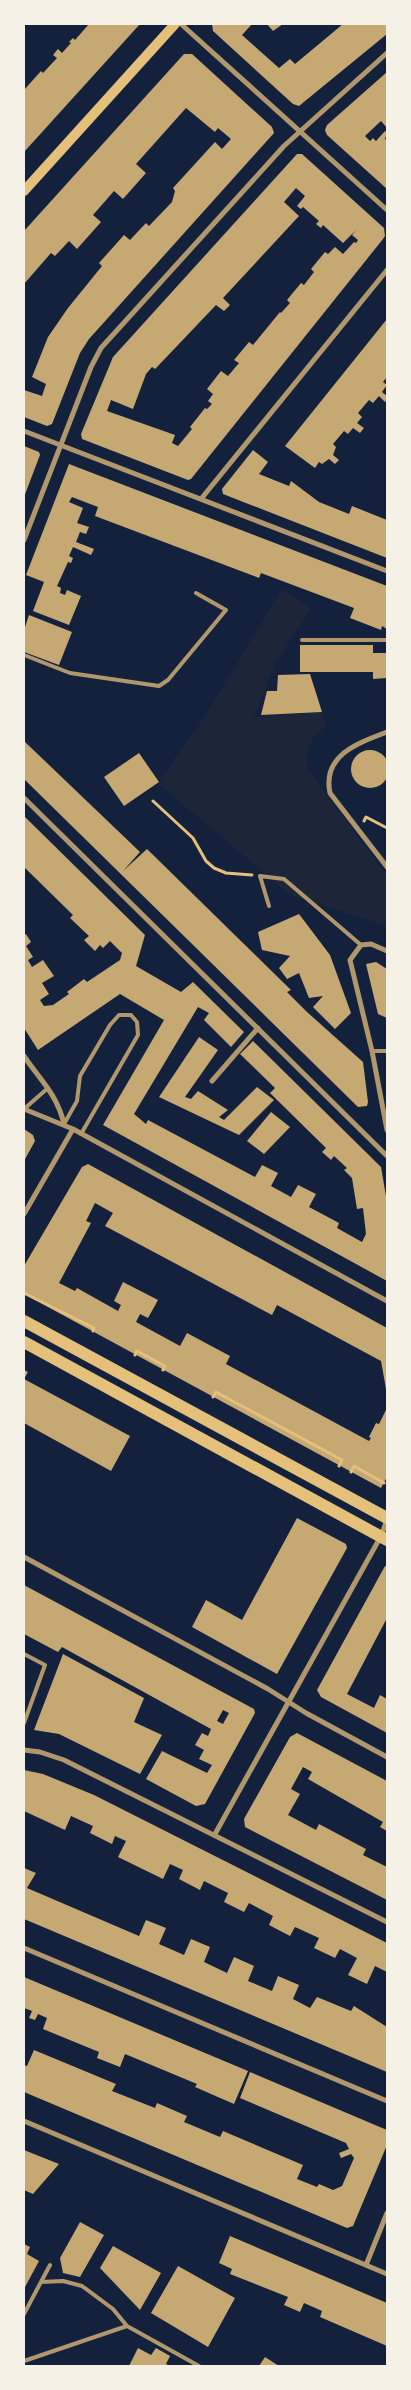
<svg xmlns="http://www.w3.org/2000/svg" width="411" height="2390" font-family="Lato,sans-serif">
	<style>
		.green { fill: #1d2539 }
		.building { fill: #c6a872; fill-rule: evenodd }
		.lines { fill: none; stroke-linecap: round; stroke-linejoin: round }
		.path { stroke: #e5c07b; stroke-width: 3 }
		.service { stroke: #b1986c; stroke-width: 4 }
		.minor { stroke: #b1986c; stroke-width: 5 }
		.secondary { stroke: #e5c07b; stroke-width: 10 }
		.primary { stroke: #e5c07b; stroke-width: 12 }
	</style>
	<rect width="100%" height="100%" fill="#14213d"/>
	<path class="green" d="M282,589L311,608L274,666L254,717L322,712L326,727C309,738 303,752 309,771L387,876V926L290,895L158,783L205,716Z"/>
	<path class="building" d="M89,24H140L24,152V90L41,71L43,73L57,58L53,55L58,49L62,53L71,43L69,42L73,38L75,40Z
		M212,24H252L242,35L279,68L290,59L295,64L343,24H387V34L299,106L293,104L213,31Z
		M267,24H283L273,31Z
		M184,54H192L272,127L274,133L89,339L80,353L52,424L47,426L24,417V390L42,396L46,384L32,377L48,337L68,308L102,266L99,263L124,235L130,240L146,223L149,226L172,202L175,191L173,188L215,142L222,149L231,139L218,128L215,132L186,108L136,164L146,173L123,199L114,191L93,215L101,222L77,249L69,241L55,256L51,253L24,284V231Z
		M387,72V128L381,121L365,136L370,141L373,138L376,141L385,131L387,133L385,139L387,141V189L327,135L325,130L327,125Z
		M297,154H302L384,228L385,236L383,239L191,479L188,480L82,439L81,434L113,357ZM296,188L305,196L297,206L301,209L303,207L319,221L316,224L321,228L323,225L343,243L356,230L352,235L358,240L356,243L354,242L343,254L335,247L328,254L325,252L311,269L314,272L304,285L301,283L287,300L290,303L281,313L280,312L253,345L249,342L234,360L239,363L228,376L221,371L207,389L213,394L208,401L212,404L207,409L205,408L190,427L192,429L178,446L172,443L175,435L107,411L111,400L133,409L146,374L152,367L155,369L158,366L216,305L224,311L230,305L223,298L299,216L284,202Z
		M387,319V377L383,382L387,385L382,392L387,396V399L385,402L379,396L373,403L369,400L358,413L362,417L357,423L364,428L360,433L353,428L348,434L344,431L333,444L336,447L333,455L339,460L335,464L329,459L322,464L319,462L315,468L285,446Z
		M24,446L39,452L40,455L24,497Z
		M253,450L268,462L259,474L289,486L291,481L319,502L349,514L352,506L387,520V558L223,494L222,489Z
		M69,464L387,586V629L382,626L381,630L350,618L354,608L261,573L259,578L95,516L98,507L72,497L69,502L83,508L77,523L89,527L86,534L80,532L76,542L94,549L91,555L73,547L69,556L73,558L71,563L68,562L57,586L61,588L60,593L65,595L67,590L81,596L69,625L33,611L44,582L26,575Z
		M29,615L72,632L59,665L24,652V630Z
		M300,645H373V653H387V678L373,679V672H300Z
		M310,674L322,712L261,715L267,691H277L278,675Z
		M24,741L140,852L123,871L147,849L291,990L287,992L307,1012L363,1062L368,1102L367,1106L358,1107L24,779Z
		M351 769a19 19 0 1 1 38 0a19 19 0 1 1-38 0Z
		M139,753L159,782L124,806L104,777Z
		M24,816L145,935L136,966L181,992L193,982L244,1032L231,1047L204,1020L209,1013L198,1007L134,1114L146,1124L148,1120L255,1177L262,1165L278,1173L271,1186L291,1197L298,1185L316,1194L309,1207L339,1223L337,1228L362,1242L366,1234L363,1208L357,1209L352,1178L344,1170L347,1168L334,1156L331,1160L322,1152L326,1148L270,1093L275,1088L240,1054L253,1041L381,1167L387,1202V1281L103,1125L164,1020L120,994L38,1050L24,1028V936L26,934L31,942L26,946L33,957L28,960L32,967L43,960L54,976L42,983L49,994L40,1000L44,1006L53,1005L69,994L67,992L84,979L87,982L120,960L122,953L110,941L103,948L100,945L95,951L84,940L89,936L70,918L73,915L24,867Z
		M299,914L330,955L351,1013L335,1029L313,1007L323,996L309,998L299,973L287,979L279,968L290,956L262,950L258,932Z
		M376,962L387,969V1018L378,1014L366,964Z
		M199,1037L218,1050L185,1097L191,1099L198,1091L228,1110L219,1117L224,1120L257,1087L274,1100L239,1135L159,1097Z
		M271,1112L290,1127L264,1154L247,1141Z
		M24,1129L33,1135L35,1141L24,1161Z
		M88,1164L387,1328L386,1389L381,1361L277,1305L272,1315L105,1226L113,1213L95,1203L86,1221L91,1223L59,1283L75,1291L77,1288L118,1311L121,1305L114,1301L123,1282L158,1300L148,1318L140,1314L136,1322L180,1346L187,1333L230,1356L226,1364L369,1441L371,1438L369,1437L376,1423L379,1424L387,1408V1477L381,1488L24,1294V1266L82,1167Z
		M24,1370L28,1372L24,1379L130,1436L111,1471L24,1423Z
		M297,1518L346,1544L347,1548L277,1674L192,1627L206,1600L242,1620Z
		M385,1566L387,1567V1618L347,1694L374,1708L380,1695L387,1699V1733L321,1697L317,1690Z
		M24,1585L254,1709L255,1713L205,1804L196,1806L146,1779L162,1751L207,1773L212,1765L199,1759L204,1750L195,1745L202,1733L208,1736L211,1729L62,1647L58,1652L24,1634ZM223,1710L229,1713L223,1724L217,1721Z
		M63,1654L144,1698L134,1722L162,1735L140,1774L59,1734L34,1730Z
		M297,1733L387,1781V1831L380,1827L383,1822L308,1779L312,1772L303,1767L291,1789L300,1794L288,1815L316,1830L319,1824L366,1849L363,1855L387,1867V1900L245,1827L244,1819L290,1737Z
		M24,1770L43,1774L94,1795L387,1943V1972L375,1966L367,1984L348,1975L357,1958L340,1949L335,1958L314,1948L319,1938L295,1927L290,1936L269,1925L273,1916L262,1910L249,1903L244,1912L224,1902L228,1893L204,1881L200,1890L179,1879L183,1870L170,1864L163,1879L118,1857L126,1841L115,1836L112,1844L90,1833L93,1826L71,1816L65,1830L24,1811Z
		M24,1868L36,1873L27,1888L139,1936L146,1920L166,1928L159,1944L184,1955L191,1939L210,1947L204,1962L227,1973L234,1957L254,1966L248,1981L272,1991L278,1976L299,1985L293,1999L310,2008L317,1997L351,2011L354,2006L387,2027V2072L24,1919Z
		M24,1977L248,2071L234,2104L195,2087L197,2084L125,2054L120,2067L97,2058L99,2052L43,2029L47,2018L38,2014L35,2020L29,2018L32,2011L24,2008Z
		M34,2050L116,2084L112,2091L155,2108L157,2103L187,2116L184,2122L220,2137L223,2131L303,2165L297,2179L317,2187L319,2184L333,2190L342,2186L354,2158L351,2154L341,2158L339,2153L349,2149L346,2143L240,2098L250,2072L387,2130V2145L353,2226L347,2228L24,2092V2065L27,2066Z
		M24,2150L59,2164L33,2194L24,2190Z
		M80,2222L104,2235L80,2277L63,2273L60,2258Z
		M230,2236L387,2303V2346L320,2317L322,2311L304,2303L300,2312L284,2305L288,2297L230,2274L232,2269L219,2263Z
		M24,2244L30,2247L27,2254L39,2261L24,2289Z
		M113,2246L161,2273L140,2310L100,2268Z
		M178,2266L235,2298L208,2347L151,2313Z
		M138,2348L151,2355L156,2348L170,2356L166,2364L170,2366H129Z
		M265,2357L279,2366H259Z"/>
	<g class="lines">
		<path class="path" d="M153,801L193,838L206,861L214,868L226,873L252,875
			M364,821L366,817L387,828
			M24,1293L94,1328L93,1331
			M135,1355L137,1351L165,1366L163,1370
			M213,1397L216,1392L342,1460L339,1466
			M351,1472L354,1466L384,1483"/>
		<path class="service" d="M302,640H387
			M24,655L70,673L159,686L168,680L226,610L196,593
			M269,906L260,876L284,879L361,945
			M372,1051H387
			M24,1109L48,1088
			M64,1124L77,1101L80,1076L110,1025L119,1015H131L137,1022L138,1035L81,1134
			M24,1654L45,1665L24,1723
			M41,2282L63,2281L82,2286L113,2309L127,2326L199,2366
			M24,2314L50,2265
			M24,2361L127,2326"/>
		<path class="minor" d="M181,24L387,210
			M24,431L387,571
			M201,499L387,270
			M24,540L91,367L101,348L284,146L387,53
			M387,732C358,743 322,755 330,793L387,867
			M24,798L387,1156
			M387,951L371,944L361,945L350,960L372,1051L387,1130
			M24,1056C40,1080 57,1094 64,1124
			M212,1081L258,1028
			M24,1109L73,1129L387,1301
			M24,1214L73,1129
			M24,1557L268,1689L306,1713L387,1757
			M24,1750L40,1752L64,1760L387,1922
			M215,1834L381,1536L387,1520
			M24,1948L387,2101
			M24,2121L387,2274
			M366,2265L387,2213"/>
		<path class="secondary" d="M24,191L175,24"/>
		<path class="primary" d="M24,1321L387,1518
			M24,1342L387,1540"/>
	</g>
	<rect width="411" height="2390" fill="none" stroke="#f6f1e7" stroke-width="50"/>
</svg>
